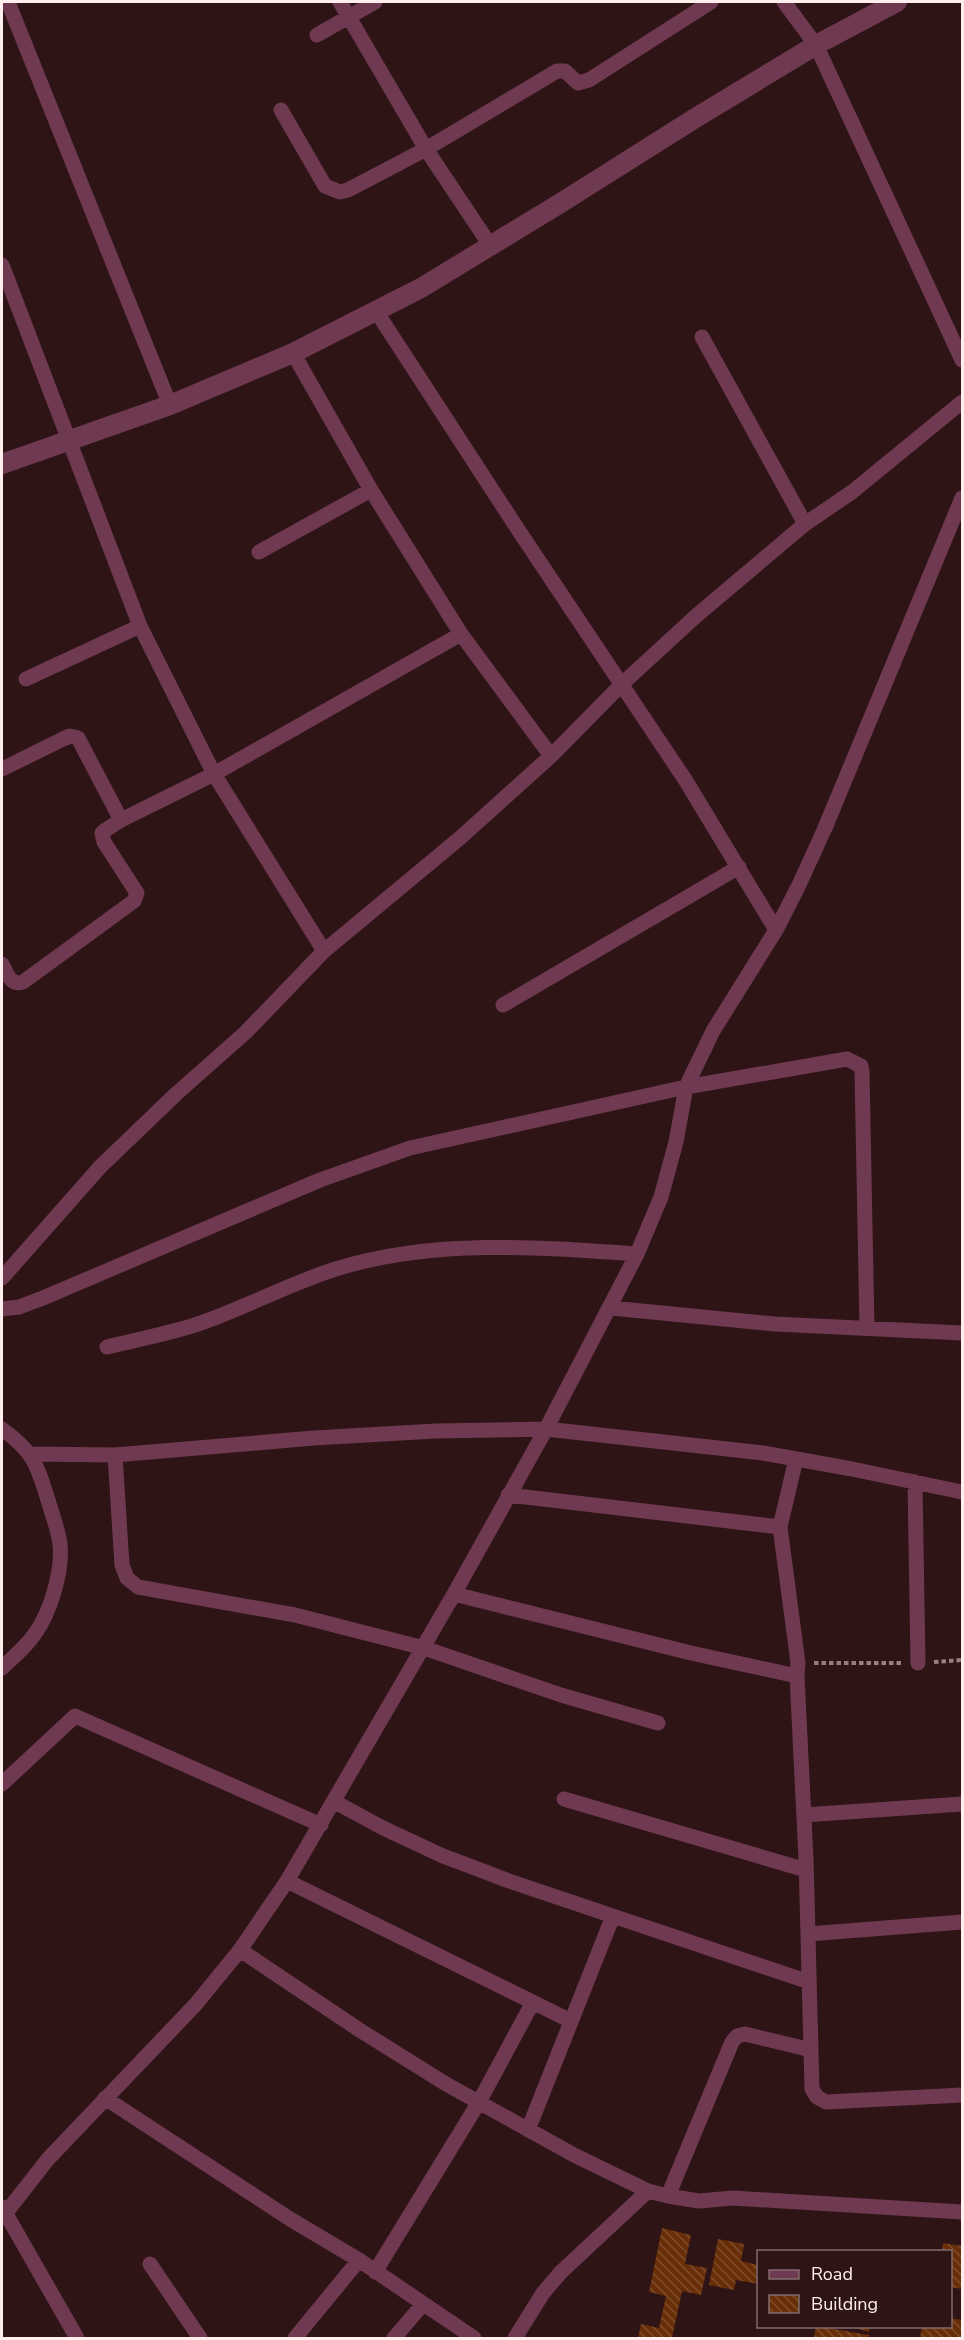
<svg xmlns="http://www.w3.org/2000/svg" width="964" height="2340" font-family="'Nunito Sans',sans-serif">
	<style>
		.building { fill: url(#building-back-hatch) }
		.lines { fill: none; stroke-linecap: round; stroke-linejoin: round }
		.path { stroke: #958080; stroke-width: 4; stroke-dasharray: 4.5 3; stroke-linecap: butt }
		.minor { stroke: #6e3951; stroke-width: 15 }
		.tertiary { stroke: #6e3951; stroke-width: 20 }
	</style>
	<defs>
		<pattern id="building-back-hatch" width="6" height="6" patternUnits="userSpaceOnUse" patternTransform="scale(1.5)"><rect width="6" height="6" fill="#682e08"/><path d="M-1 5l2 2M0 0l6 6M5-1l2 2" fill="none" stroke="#7f4d2c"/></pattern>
	</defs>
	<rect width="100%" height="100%" fill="#2e1414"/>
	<path class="building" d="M662,2228L691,2235L685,2264L707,2268L701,2295L682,2291L672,2338H638L641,2324L659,2328L666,2296L649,2292Z
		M718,2239L744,2244L741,2261L758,2265V2284L736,2280L734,2290L709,2285Z
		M943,2243L962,2246V2289L950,2287V2252H942Z
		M950,2318L962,2320V2338H920L922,2326H950Z
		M816,2326L869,2335L868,2338H814Z
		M849,2326H870L869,2332Z"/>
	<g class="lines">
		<path class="path" d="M934,1662L962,1660
			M814,1663H902"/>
		<path class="minor" d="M8,2L170,405
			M340,2L426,149L490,245
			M784,2L816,45L962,360
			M317,35L375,2
			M281,110L325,186L340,192L348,190L426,149L557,71H565L578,83L589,80L711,2
			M2,265L140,626L214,774L324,951
			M376,311L519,531L686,781L776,930
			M702,337L805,524
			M293,353L371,490L461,634L551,756
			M259,552L371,490
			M26,679L140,626
			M2,769L63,739L70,736L78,738L121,820
			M2,964C7,974 11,986 23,982L134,901L137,893L104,842L102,833L104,831L121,820L214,774L461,634
			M503,1005L739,867
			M2,1278L100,1167L176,1094L246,1032L324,951L460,838L551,756L622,684L696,616L805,524L852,492L962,402
			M611,1308L775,1324L962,1333
			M2,1309L19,1307L43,1298L320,1180L410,1148L686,1087L847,1059L861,1066L862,1072L867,1328
			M107,1347C136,1340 166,1334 195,1325C244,1309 289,1283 339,1268C435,1239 539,1247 637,1254
			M2,1429C33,1451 37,1464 48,1500C52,1514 58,1529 60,1544C63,1571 50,1614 34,1635C25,1648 13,1657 2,1668
			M31,1454L115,1455L314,1438L436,1431L546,1429L763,1453L852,1469L962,1492
			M115,1455L122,1565L127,1578L138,1587L295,1615L424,1648L561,1695L658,1723
			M796,1459L780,1527L798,1663L797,1676L806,1859L812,2089L817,2097L826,2102L962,2095
			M915,1482L918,1663
			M508,1495L780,1527
			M454,1594L691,1653L797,1676
			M2,1784L75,1716L321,1825
			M564,1799L806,1870
			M335,1802L383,1828L443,1856L509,1881L809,1982
			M804,1815L962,1804
			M287,1881L571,2021
			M808,1934L962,1922
			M240,1950L361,2031L446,2084L574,2155L648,2191L668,2196L699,2201L733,2198L962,2212
			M105,2098L290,2219L359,2260L474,2338
			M528,2130L613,1916
			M668,2196L732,2042L737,2036L745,2034L811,2050
			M2,2207L77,2338
			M2,2218L48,2159L196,2004L240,1950L287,1881L454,1594L546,1429L637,1254L661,1197L676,1142L686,1087L713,1031L776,930L798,887L825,828L962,498
			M150,2264L200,2338
			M375,2272L479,2102L533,2002
			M295,2338L359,2260
			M394,2338L423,2304
			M515,2338L543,2293L561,2272L648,2191"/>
		<path class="tertiary" d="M2,464L170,405L293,353L421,288L559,204L697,117L816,45L897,2"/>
	</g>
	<rect width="964" height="2340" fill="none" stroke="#feefee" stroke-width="6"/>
	<rect x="757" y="2250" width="195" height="78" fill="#2e1414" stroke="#816c6b" stroke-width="1.5"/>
	<rect x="769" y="2270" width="30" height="9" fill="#6e3951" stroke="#816c6b" stroke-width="1.5"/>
	<text x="811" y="2280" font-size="18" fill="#feefee">Road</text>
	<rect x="769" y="2295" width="30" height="18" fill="url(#building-back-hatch)" stroke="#816c6b" stroke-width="1.5"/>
	<text x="811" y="2310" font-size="18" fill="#feefee">Building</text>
</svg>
